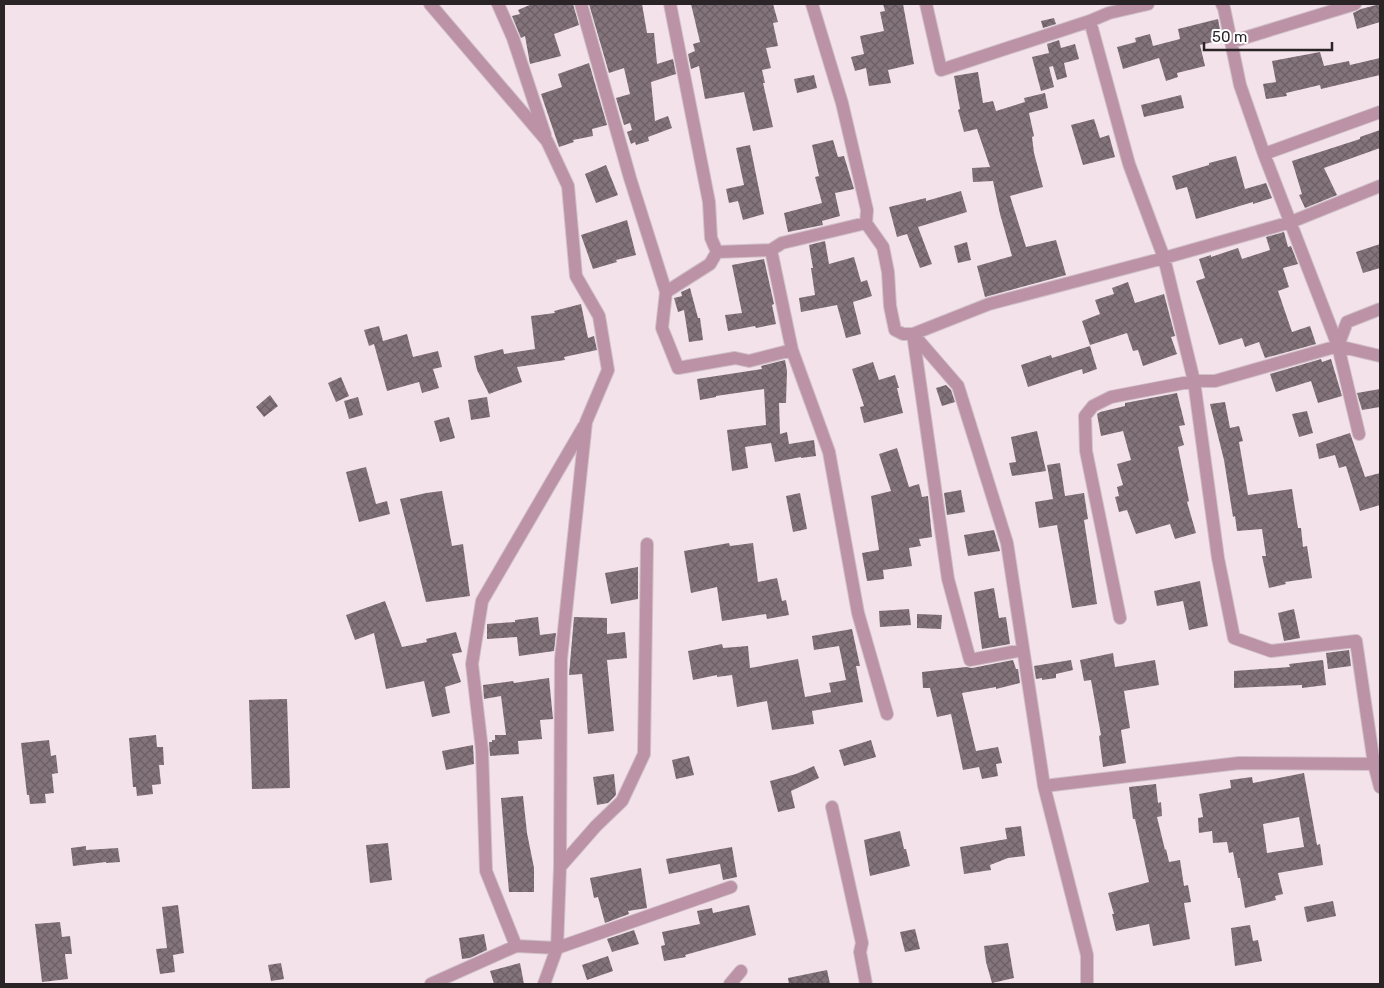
<svg xmlns="http://www.w3.org/2000/svg" width="1384" height="988" font-family="Rubik,sans-serif">
	<style>
		.building { fill: url(#building-cross-hatch); fill-rule: evenodd }
		.lines { fill: none; stroke-linecap: round; stroke-linejoin: round }
		.minor-casing { stroke: #d0c0c7; stroke-width: 14 }
		.minor { stroke: #bb92a6; stroke-width: 12 }
	</style>
	<defs>
		<pattern id="building-cross-hatch" width="8" height="8" patternUnits="userSpaceOnUse" patternTransform="scale(1.25)"><rect width="8" height="8" fill="#83737a"/><path d="M0 0l8 8M0 8l8-8" fill="none" stroke="#6b5e64"/></pattern>
	</defs>
	<rect width="100%" height="100%" fill="#f4e2ea"/>
	<path class="building" d="M532,4H573L579,25L554,34L561,56L530,64L525,36L521,38L512,16L520,14L518,10Z
		M589,4H642L647,33H654L657,64L673,59L676,74L651,82L655,121L668,116L672,128L648,137L649,141L636,145L635,142L631,144L627,132L632,130L630,123L624,125L616,98L630,94L624,68L609,73Z
		M691,4H773L778,22L773,23L778,46L766,48L771,68L762,70L765,83H763L773,127L753,131L744,92L705,99L699,66L691,69L688,54L695,51L693,44L700,42Z
		M883,4H903L914,64L888,70L891,83L869,86L866,68L855,71L851,57L864,54L860,36L884,31L880,12L885,11Z
		M1380,4V22L1357,29L1353,13L1361,9Z
		M1054,18L1056,24L1043,28L1041,21Z
		M1218,19L1222,40L1200,45L1205,66L1177,73L1178,77L1166,81L1159,58L1123,69L1117,47L1136,42L1135,38L1150,34L1153,46L1180,39L1178,29Z
		M1059,40L1061,48L1075,44L1079,59L1064,63L1067,77L1057,80L1053,66L1049,67L1054,87L1041,91L1032,57L1049,53L1047,44Z
		M1320,52L1324,66L1349,61L1350,65L1380,58V75L1321,89L1320,85L1286,93L1287,96L1266,99L1263,84L1276,82L1272,61Z
		M589,63L607,125L592,129L593,136L573,140L574,142L559,147L541,94L562,87L558,74Z
		M978,72L983,103L993,101L996,111L1025,102L1024,98L1045,93L1048,108L1029,113L1034,136L1032,137L1034,153L1043,187L1010,196L1026,247L1056,240L1066,275L985,297L977,266L1012,256L1000,214L993,181L973,182L972,168L990,167L977,129L964,132L958,110L960,109L954,76Z
		M814,75L817,88L797,93L794,79Z
		M1181,95L1184,108L1144,117L1141,105Z
		M1094,119L1100,138L1109,135L1115,157L1083,165L1071,125Z
		M1380,130V148L1324,168L1337,195L1305,208L1299,195L1302,194L1292,161L1360,139V137Z
		M833,140L838,157L844,156L854,189L835,193L840,216L822,221L823,225L788,232L784,213L822,203L815,177L819,176L812,145Z
		M750,145L764,214L743,220L738,201L729,203L726,189L744,185L736,148Z
		M1236,156L1245,189L1266,183L1272,198L1253,204V202L1196,219L1187,187L1176,190L1172,176L1209,165V163Z
		M606,165L618,195L596,203L585,174Z
		M961,191L967,212L918,227L932,264L920,268L907,234L897,237L889,207L926,198V201Z
		M627,220L636,255L616,260L617,262L593,269L581,235Z
		M1284,232L1288,247L1291,246L1298,264L1283,268L1289,287L1278,291L1292,332L1310,326L1316,344L1265,358L1259,342L1245,347L1242,338L1219,345L1196,281L1205,278L1199,259L1211,255V257L1238,248L1242,259L1270,250L1266,237Z
		M825,241L829,264L854,257L861,282L867,280L872,296L853,302L861,334L846,338L837,305L801,312L799,298L815,295L811,268H813L809,245Z
		M967,242L971,260L958,263L954,246Z
		M1380,244V268L1363,273L1356,252Z
		M764,259L774,304L772,305L776,324L756,328L755,326L728,331L725,315L742,313L732,265Z
		M1128,282L1135,303L1164,294L1175,336L1171,337L1177,354L1143,366L1138,350L1133,351L1127,333L1090,345L1082,321L1100,314L1095,300L1114,294L1112,288Z
		M690,288L698,318H700L703,340L689,342L684,310L678,312L674,298L682,296L681,292Z
		M581,304L588,338L594,336L597,350L564,357L565,360L517,367L522,382L489,394L477,370L474,356L503,349L504,354L535,349L531,316L555,313L554,311Z
		M379,326L383,341L407,334L413,357L438,351L442,367L433,369L439,388L422,393L419,382L387,391L374,344L369,346L364,330Z
		M1090,346L1097,369L1083,374L1082,369L1028,387L1021,365L1051,355L1052,358Z
		M1321,359L1322,362L1331,359L1342,396L1318,403L1311,381L1276,392L1270,374Z
		M785,360L787,371L786,403H779L780,434L787,432L789,444L814,440L816,456L801,458V457L775,462L771,443L745,447L748,468L732,471L727,430L766,425L764,389L716,396V397L700,400L697,379L762,369L761,366Z
		M873,362L879,380L895,375L899,388H897L903,413L864,423L860,407L864,406L852,369Z
		M341,377L349,396L336,402L328,383Z
		M946,385L951,390L955,402L942,406L936,388Z
		M1380,389V407L1362,410L1357,393Z
		M1177,393L1185,425L1179,426L1184,445L1178,447L1189,501L1187,502L1196,533L1175,539L1170,524L1136,534L1127,510L1119,512L1115,497L1119,496L1117,487L1123,485L1117,464L1131,460L1123,431L1101,436L1097,414L1100,412L1125,406V403Z
		M270,395L278,406L264,417L256,407Z
		M358,397L363,415L349,419L344,401Z
		M487,397L490,417L471,420L468,400Z
		M1225,402L1230,428L1239,426L1243,441L1239,442L1248,495L1292,489L1298,528H1301L1303,547L1307,546L1312,578L1285,582L1286,584L1269,588L1262,556H1266L1262,529L1237,531L1235,516L1233,517L1224,460L1210,404Z
		M1307,411L1313,433L1299,437L1292,414Z
		M449,417L455,438L440,442L434,421Z
		M1037,431L1046,471L1012,476L1009,463L1016,462L1011,437Z
		M1350,433L1365,477L1380,473V505L1360,511L1346,466L1339,468L1335,455L1319,459L1316,444Z
		M897,448L909,487L919,484L922,497L928,496L932,537L919,539L921,546L909,548L912,566L883,570L884,579L867,581L862,553L879,550L871,496L891,491L879,454Z
		M1060,463L1065,496L1084,493L1088,519L1084,520L1097,604L1072,608L1057,525L1039,528L1035,502L1053,499L1047,465Z
		M366,467L376,504L387,501L390,514L359,522L346,472Z
		M961,490L965,512L947,515L944,493Z
		M442,491L452,546L463,544L470,596L426,602L400,499L426,493Z
		M800,493L807,529L793,532L786,496Z
		M994,530L1000,551L968,556L964,535Z
		M729,543L730,546L753,543L758,582L777,578L782,601L786,600L789,615L767,619L766,614L722,621L717,587L691,593L684,551Z
		M638,567V599L611,604L605,573Z
		M1200,581L1208,626L1189,630L1183,601L1157,606L1154,591Z
		M994,588L999,618L1006,617L1010,644L982,649L974,592Z
		M385,601L402,647L427,642L426,639L456,632L462,652L452,654L461,682L445,687L450,713L432,717L424,681L386,689L374,633L355,640L346,615Z
		M909,609L911,625L880,627L879,611Z
		M1294,609L1300,638L1284,641L1278,613Z
		M917,614L942,615L941,629L917,628Z
		M538,617L540,635L556,633L554,651L519,656L517,637L487,639V624L515,622V620Z
		M574,617L607,618V634L625,632L627,658L607,660L614,731L588,734L582,674L569,675Z
		M852,629L860,666H856L863,702L812,711L814,724L772,730L767,701L737,707L732,675L717,677V675L693,680L688,651L722,644L723,648L748,646L750,668L798,659L805,697L831,692L829,683L846,680L839,646L814,650L812,636Z
		M1349,650L1351,666L1328,669L1326,653Z
		M1113,653L1115,667L1155,660L1159,685L1124,691L1130,728L1121,730L1126,763L1103,767L1099,736L1101,735L1091,680L1084,681L1080,660Z
		M1013,660L1016,669H1018L1020,683L996,689V687L962,693L976,751L998,747L1002,763L996,764L998,776L982,779L979,767L963,770L951,714L937,717L930,688H923L922,672L966,667L972,668Z
		M1071,660L1073,670L1056,674V678L1042,680V678L1036,679L1034,666Z
		M1323,660L1326,685L1302,688V685L1234,688V671L1290,667L1289,664Z
		M549,678L553,719L540,720L542,739L518,741L519,754L490,756L489,742H492V740H495V735H506L501,696L484,699L483,685L513,681L514,683Z
		M287,699L290,788L252,789L249,700Z
		M156,735L157,747H163L164,765H159L161,784L152,785L153,794L137,796L136,787H133L129,738Z
		M49,740L51,756L56,755L58,773L52,774L54,793L45,794L46,803L30,804L29,795H27L21,743Z
		M871,740L876,757L844,766L839,750Z
		M473,745L474,764L446,770L442,751Z
		M689,756L694,775L676,779L672,760Z
		M814,766L819,778L791,791L795,808L778,812L770,781L796,774Z
		M1304,773L1317,845L1320,844L1323,865L1278,873L1283,894L1275,896L1276,900L1245,908L1240,878H1238L1233,852L1229,853L1227,842L1213,843L1212,831L1199,833L1198,818L1203,817L1199,794L1231,788L1230,780L1252,777L1253,783ZM1299,817L1304,847L1267,853L1263,824Z
		M614,774L616,794L615,796L608,803L597,805L593,777Z
		M1156,784L1158,803L1161,802L1162,816L1157,817L1165,850L1166,849L1169,862L1180,860L1184,886L1188,885L1191,902L1184,903L1190,939L1153,946L1149,924L1116,931L1112,914H1114L1108,893L1149,882L1135,819H1133L1129,787Z
		M523,796L527,833L534,868V892H509L501,798Z
		M1021,826L1025,856L1008,858L990,865L991,870L964,874L960,847L1007,839L1005,828Z
		M900,831L904,849H906L910,866L870,876L864,840Z
		M388,843L392,880L370,883L366,845Z
		M86,846V850L118,848L120,862L106,863V862L73,866L71,848Z
		M732,847L737,877L723,880L720,864L669,874L666,859Z
		M641,868L647,908L628,911L629,914L605,923L598,897L594,898L590,878Z
		M1333,901L1336,916L1307,922L1304,907Z
		M178,905L184,953L173,955L175,972L160,974L156,949L167,948L162,907Z
		M749,905L756,935L685,955L686,957L664,961L661,946L665,945L662,932L700,924L697,911L712,908L713,913Z
		M60,922L62,937L70,936L72,954H65L68,979L42,982L35,924Z
		M1250,925L1253,941L1258,940L1262,961L1235,966L1231,928Z
		M915,929L920,949L905,952L900,932Z
		M634,930L639,944L612,952L607,939Z
		M484,934L487,950L470,958L462,959L459,938Z
		M1008,943L1014,978L992,983L986,962L984,946Z
		M608,956L613,971L587,980L582,965Z
		M281,963L284,979L271,981L268,965Z
		M520,963L524,984H494L490,971Z
		M827,970L830,984H789L788,978Z"/>
	<g class="lines">
		<defs>
			<path id="minor" d="M430,4L547,141L568,186L576,276L599,316L608,370L586,422L561,659L560,867L557,948L544,984
				M498,4L513,38L545,135
				M581,4L630,178L666,292L662,328L678,368L735,358L749,361L792,350
				M670,4L709,202L711,238L717,252
				M812,4L842,103L867,210L866,223L883,247L888,272L890,306L895,330L903,334H913L958,386L1007,543L1044,786L1087,955V984
				M926,4L941,70L1090,21L1109,13L1148,4
				M1222,4L1224,8L1240,85L1264,154L1338,346L1359,434
				M1090,21L1129,164L1164,258L1194,381L1218,558L1234,638L1271,651L1356,641L1374,764L1380,787
				M1231,42L1355,4
				M1264,154L1380,112
				M771,250L792,350L829,452L858,613L887,714
				M666,292L710,264L717,252L771,250L782,243L866,223
				M1338,346L1380,356
				M1120,618L1086,451L1085,416L1093,406L1111,397L1194,381H1215L1338,346L1347,322L1380,309
				M1022,650L970,660L948,579L913,334L989,304L1164,258L1291,222L1380,186
				M1044,786L1239,763L1380,764
				M832,807L862,943L860,952L866,984
				M560,867L596,826L622,801L644,754L647,544
				M516,946L486,871L482,750L472,664L482,601L584,426
				M431,984L516,946L557,948L731,887
				M730,984L741,971"/>
		</defs>
		<use href="#minor" class="minor-casing"/>
		<use href="#minor" class="minor"/>
	</g>
	<rect width="1384" height="988" fill="none" stroke="#2a2427" stroke-width="10"/>
	<path d="M1204 42v8h128v-8" fill="none" stroke="#2a2427" stroke-width="2.5"/>
	<text x="1212" y="42" font-size="15" fill="#2a2427" stroke="#ffffff" stroke-width="4" paint-order="stroke">50 m</text>
</svg>
